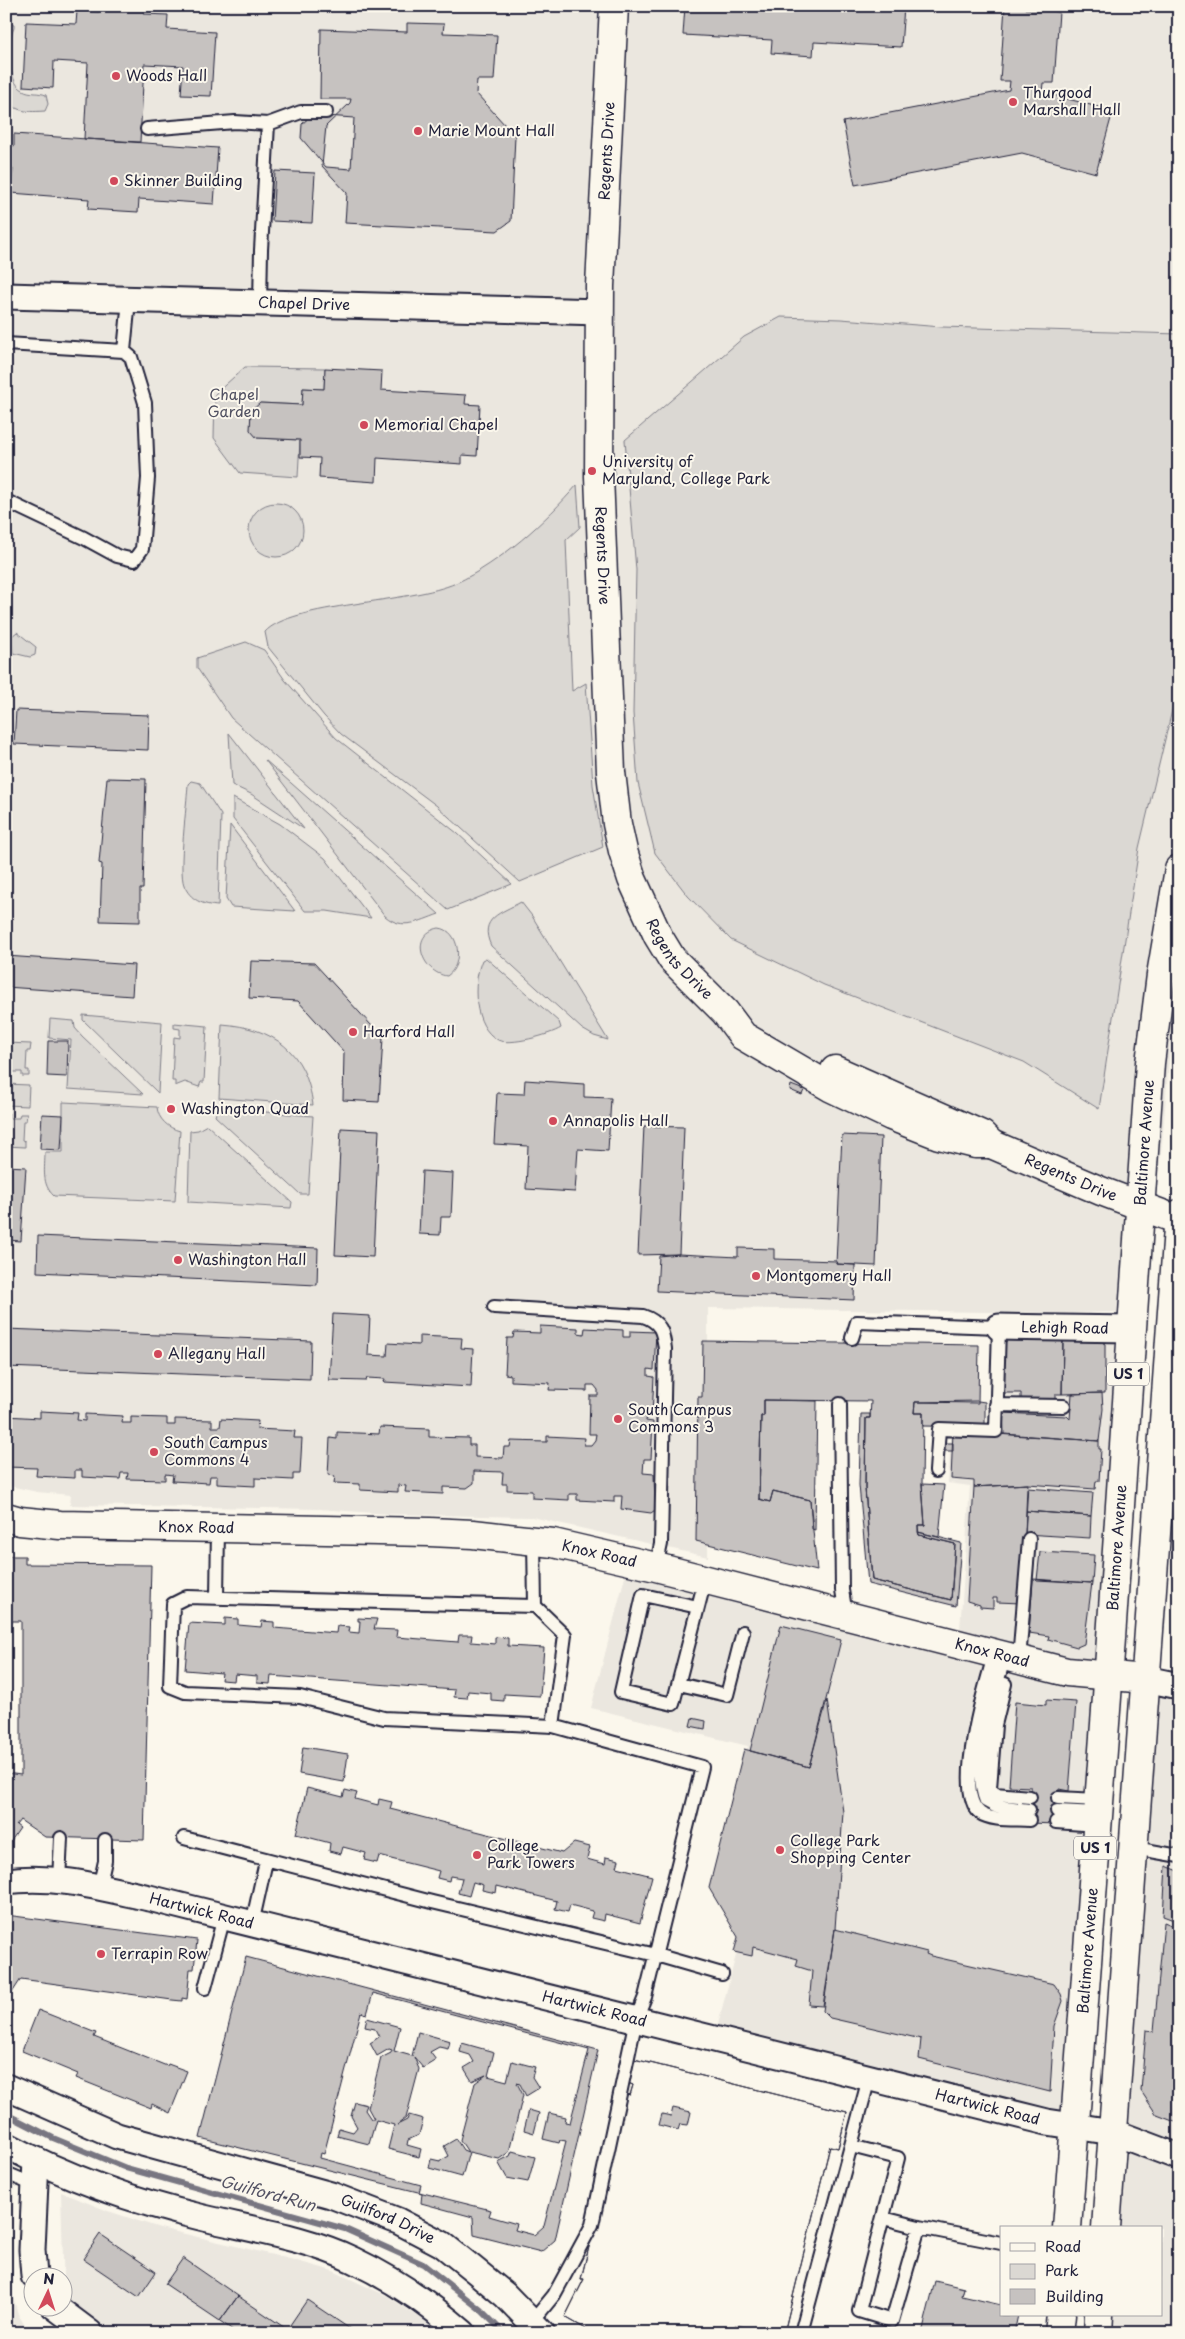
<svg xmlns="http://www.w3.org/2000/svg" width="1185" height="2339" font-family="'Playpen Sans',sans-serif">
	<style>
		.built { fill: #ebe7df }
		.green { fill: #dbd8d3; stroke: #7e7d87 }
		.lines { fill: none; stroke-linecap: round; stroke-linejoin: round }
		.stream { stroke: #787681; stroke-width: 6 }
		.building { fill: #c6c2c0; stroke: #22223b; fill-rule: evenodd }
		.service-casing { stroke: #22223b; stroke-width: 16 }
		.minor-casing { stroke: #22223b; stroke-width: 29 }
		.tertiary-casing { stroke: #22223b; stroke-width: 31 }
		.primary-casing { stroke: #22223b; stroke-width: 31 }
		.service { stroke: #fbf7ec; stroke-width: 12 }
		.minor { stroke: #fbf7ec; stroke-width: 25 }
		.tertiary { stroke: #fbf7ec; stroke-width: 28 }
		.primary { stroke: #fbf7ec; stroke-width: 28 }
		.poi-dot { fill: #d1495b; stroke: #fbf7ec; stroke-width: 2 }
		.labels { text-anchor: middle; stroke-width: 4; stroke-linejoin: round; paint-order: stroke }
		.shield { fill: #fbf7ec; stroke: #636270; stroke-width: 1 }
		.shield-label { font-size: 14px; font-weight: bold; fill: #22223b }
		.poi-label { font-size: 15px; fill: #22223b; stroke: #fbf7ec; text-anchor: start }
		.street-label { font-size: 15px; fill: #22223b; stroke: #fbf7ec }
		.park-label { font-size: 15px; fill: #505061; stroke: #fbf7ec }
		.water-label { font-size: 16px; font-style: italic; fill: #545364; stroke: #fbf7ec }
	</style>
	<rect width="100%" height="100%" fill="#fbf7ec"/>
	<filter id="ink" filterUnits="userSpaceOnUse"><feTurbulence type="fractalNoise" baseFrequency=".02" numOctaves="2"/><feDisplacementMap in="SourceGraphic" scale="10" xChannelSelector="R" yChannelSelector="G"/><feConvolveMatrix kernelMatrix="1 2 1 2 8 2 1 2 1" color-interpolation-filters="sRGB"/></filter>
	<g filter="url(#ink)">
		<path class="built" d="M6,6H1179V935L1162,1145L1149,1252L1123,1312L1063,1313L708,1308V1557L532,1517L388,1514L319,1509L70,1505L71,1495L37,1492L6,1485Z
			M995,1323L1131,1329L1074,2127L714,2039L740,1940L711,1890L748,1746L591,1708L629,1561L959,1644L970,1486L948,1483L951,1430L997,1432Z
			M1146,1679L1179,1686V2333H1098L1100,2315H1161V2228H1106Z
			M6,2165L13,2167L15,2181L10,2285L18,2314L29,2333H6Z
			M61,2192L108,2211L160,2228L290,2259L333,2271L387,2296L443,2333H109L99,2328L72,2305L64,2293Z"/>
		<path class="green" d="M10,24L14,25V28C7,43 7,82 23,90C29,94 39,92 46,95L48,104L45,111C29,112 15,113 6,98V26Z
			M781,317L841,319L942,327L1179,334V681L1139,848L1099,1109L1024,1062L824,985L731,940L688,896L655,853L638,783L633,713L636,570L625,440L744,337Z
			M245,367L325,368L324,389L303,388L302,405L260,403L257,438L300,440L298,477L240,473L214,438L215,394Z
			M577,485L580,527L566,540L572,691L586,683L593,785L603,847L520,882L437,806L341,734L324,716L268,647L265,632C291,603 412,603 456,583C500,563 546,521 577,485Z
			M249 530a27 27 0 1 1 54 0a27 27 0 1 1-54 0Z
			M17,632L36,647L35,655L30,657L13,653L12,636Z
			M246,642L264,650L285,680L336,738L457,833L512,884L448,910L231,718L197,668V658Z
			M229,733L304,829L251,794L232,785Z
			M265,760L439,914C419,921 403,931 385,916Z
			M191,781L200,783L221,815L218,906C203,905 190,900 184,885C178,870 187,804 188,784Z
			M233,798L280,824L325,858L371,918L327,911H305L233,819Z
			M230,825L295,911L231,907L226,899Z
			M521,902L532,916L608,1040L594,1036L582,1029L491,946C478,918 501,913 521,902Z
			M439,928C460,930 464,965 447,976C422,973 408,934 439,928Z
			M486,958L559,1022L561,1028C550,1035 509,1046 498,1040C473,1027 472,983 482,960Z
			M83,1015L162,1022L158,1093L83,1020Z
			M50,1019L74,1021L75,1028L82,1036L143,1094L68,1089L71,1040L49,1038Z
			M174,1023L207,1026L204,1082H201L199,1087L185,1082L175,1086V1081H172L174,1037L180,1038V1029L174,1028Z
			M222,1024C274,1028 306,1051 313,1105L219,1098Z
			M6,1043L31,1044L30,1051H27L26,1070H29V1076H22V1072H11V1074H6Z
			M6,1084L29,1085L28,1106L6,1105Z
			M63,1102L157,1107C158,1119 168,1128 180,1131L175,1201L54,1196C41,1184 45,1169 45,1152H63Z
			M218,1108L313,1116L308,1194H300L215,1116Z
			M6,1113H9V1118H19L20,1114H27L26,1121H23L22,1140L25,1141V1147L6,1146Z
			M207,1125L292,1202L291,1208L188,1202L190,1131L198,1130Z"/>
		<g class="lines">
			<path class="stream" d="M6,2114L53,2138L126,2168L345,2229L423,2264L481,2310L504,2333"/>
		</g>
		<path class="building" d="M99,6H144V14L168,15L167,29L215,32L211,96L181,95L183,66L144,64L140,142L84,139L88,63L54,61L53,88L23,86L26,22L76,24L77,11L99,12Z
			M685,6H904L901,47L814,42L813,56L771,53L772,40L683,35Z
			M1005,6H1025V9L1059,12L1054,83H1043L1042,92L1113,111L1096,173L1022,153L855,185L843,122L1009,90L1010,81H1000Z
			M407,23L444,24L443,33L497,35L494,80H477L476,93L515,136L511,221L497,231L345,223L347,193L322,166L326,126L350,103L351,99H320L321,29L407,32Z
			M312,115L354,118L351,169L326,167L301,138L302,124Z
			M14,134L218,148L214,204L139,199L138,212L88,209L89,199L11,193L13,169L6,168V146H14Z
			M275,171L315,173L312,223L272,221Z
			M325,368L382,371L381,390L466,395L465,404L480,405L477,456L462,455V464L377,458L376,482L319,478L320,458L300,457V440L257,438L250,430L251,411L260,403L302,405L303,388L324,389Z
			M16,710L149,715L148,750L14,744Z
			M107,778L146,779L143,889H140V922L100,921L102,864L99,863Z
			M6,956L134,965L132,996L6,987Z
			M251,961L314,963L383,1038L379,1102L343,1100L344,1052L298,1001L249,998Z
			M48,1041H68L67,1077L47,1076Z
			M525,1080L584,1084V1097L611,1098L608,1151L578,1149L575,1192L526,1189L528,1146L494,1144L497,1093L524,1094Z
			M791,1085L804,1090L802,1095L790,1090Z
			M42,1114L63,1115L61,1150L40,1149Z
			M644,1126L684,1127L679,1254L638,1255Z
			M341,1128L379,1130L373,1257L335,1255Z
			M842,1135L881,1137L876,1266L836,1264Z
			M6,1166L26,1167L21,1241L6,1240Z
			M422,1171L453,1173L451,1217H441L440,1235L419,1234Z
			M38,1236L318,1248L317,1285L37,1272Z
			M738,1248L774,1249V1259L837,1261L836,1264L855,1265L854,1300L657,1291L659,1256L679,1254L738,1257Z
			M333,1314L370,1316L368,1355L387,1356L388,1343L419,1345V1336L462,1338L461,1348L473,1349L471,1387L384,1382L385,1379L367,1378L366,1381L329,1380Z
			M540,1326L578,1328V1333L584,1334L585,1328L623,1330V1337H630V1331L656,1332L654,1370L648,1369V1376L654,1377L652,1415H647L646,1421L653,1422L651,1459H644L643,1473L654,1474L655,1510L651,1513L621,1509L622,1496H614V1502L577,1500V1494H569V1500L532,1498V1491L507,1490V1484H502L503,1472L474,1471V1483L467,1488L443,1487V1494L405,1492L406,1486L398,1485V1492L360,1490V1484L334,1483L335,1476L328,1475L330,1438L337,1439V1432L379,1434L380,1427L429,1429V1437L469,1438V1445H475V1457L503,1458L504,1447H510L511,1441L547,1442V1436L585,1438L584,1445H591L595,1440L596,1434H589L590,1396H598V1390L594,1385H587V1391L549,1390L550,1383L511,1381V1375L505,1374L507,1338H513L514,1332L540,1333Z
			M6,1329L311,1341L310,1379L6,1367Z
			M1004,1334L1063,1339L1062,1394H1056V1400H1021V1393H1004Z
			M1063,1339L1100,1341L1105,1344V1393L1062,1394Z
			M703,1341L979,1345L978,1403L915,1402L914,1413H923L922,1484L925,1525H918L919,1535L955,1544L951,1600L872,1580L865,1488L866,1418H870L871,1401L764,1400V1416H761L759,1499L770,1502L773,1491L810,1500L817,1571L696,1541L698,1397H702Z
			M1102,1393L1103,1409L1099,1441L1004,1434L1003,1413L1067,1416L1070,1419L1072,1394Z
			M764,1400L817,1401L815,1530L812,1529L810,1500L773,1491L770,1502L759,1499L761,1416H764Z
			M978,1401L985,1402V1427L923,1426V1413H914L915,1402Z
			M40,1411L78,1413L77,1420L85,1421V1414L123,1416L122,1423H131V1417L167,1418V1425H175V1419L212,1420V1427H220L221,1419L258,1421L257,1429L295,1431L294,1438H302L300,1474H293V1480L255,1478V1486L217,1484V1476H210L209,1483L172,1481L173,1475L165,1474V1480L127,1479L128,1473H121L120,1479L82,1477V1470H75V1478L36,1476L37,1468L6,1467V1416L40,1418Z
			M861,1414H870V1418H866L865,1488L872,1580L951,1600L955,1544L919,1535L918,1532L961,1543L956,1606L868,1584L859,1485Z
			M953,1431L1099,1441V1449H1101L1099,1481H1096L1095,1489L1028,1484L974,1487V1481L951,1479Z
			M945,1443H953V1451H944Z
			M922,1484L944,1485L939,1537L918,1532V1525H925Z
			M1028,1484L1021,1603L997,1602V1598H993V1608L980,1607V1605L967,1601L974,1487Z
			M1027,1488L1093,1493L1091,1516L1026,1511Z
			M1026,1511L1091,1516L1090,1538L1025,1534Z
			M1040,1552L1094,1555L1092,1583L1037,1580Z
			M6,1556H25V1564L151,1565L144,1840L45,1837L20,1820L16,1825L20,1828L6,1848V1773L21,1775V1621H6Z
			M1033,1579L1092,1583L1084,1644L1077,1647L1048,1639L1049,1636L1029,1633Z
			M225,1618L238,1619V1625L261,1627L262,1621L274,1622V1628L336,1633L337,1626L350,1627L349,1632L359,1633L360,1621H358V1618L377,1619L374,1629L397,1630L396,1637L458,1642L459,1635H472L471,1642L495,1644V1637L508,1638V1646L544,1648L540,1696L504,1694V1701L491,1700V1693L468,1691L467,1698L454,1697L455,1690L271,1676L270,1684L257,1683V1676L235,1674L234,1681L221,1680L222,1673L185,1670L189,1623L225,1625Z
			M781,1625L841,1640L809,1767L750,1751Z
			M827,1700L843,1812L835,1929L823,2006L809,2005L812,1971L796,1966L798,1959L753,1947L752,1956L734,1952L738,1937L709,1888L744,1749L809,1767Z
			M1046,1700L1076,1702L1069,1791L1059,1789L1056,1824L1029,1823L1031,1787L1009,1786L1015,1702L1046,1705Z
			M692,1718L706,1721L705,1729L690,1726Z
			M303,1747L348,1754L344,1782L299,1774Z
			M307,1788L343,1797L345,1790L357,1793L355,1799L378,1805L379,1799L392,1802L390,1809L562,1853L574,1843L590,1847L587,1859L605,1864L606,1857L619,1860L617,1867L652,1876L640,1923L605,1914L604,1921L591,1918L593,1911L570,1905L568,1912L555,1909L557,1901L497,1886L496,1893L482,1890L483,1885L473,1882L469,1896L458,1893L462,1878L450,1876L449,1881L437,1878L439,1871L379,1856L377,1863L364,1860L366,1853L343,1847L341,1854L329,1851L330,1843L296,1834Z
			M1166,1866L1179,1871V1922L1163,1916Z
			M6,1915L197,1940L194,1969H190L187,1999L182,1998V2001L172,2000L21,1979L6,2002Z
			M1164,1922L1179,1928L1178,2123L1157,2115L1141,2091L1146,2030L1154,2031Z
			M835,1929L927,1952L926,1954L931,1956L1054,1984L1061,1994L1063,2001L1054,2026L1050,2092L919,2059L921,2039L830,2018L823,2011Z
			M246,1957L598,2050L555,2240L541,2252L474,2235L473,2217L421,2203L422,2193L200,2138Z
			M373,1993L589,2050L570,2123L565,2122L566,2117L549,2113L543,2139L559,2143L560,2140L566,2141L544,2226L534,2235L515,2230L517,2224L489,2216L491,2210L419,2192L421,2185L320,2158L321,2153L324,2154L361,2012L367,2014ZM367,2018L400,2027L394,2051L412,2056L418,2032L450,2041L448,2049L439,2047L430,2052L436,2060L423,2068L414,2057L419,2069L406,2118L397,2125L407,2120L409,2115L423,2119L419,2135L408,2140L407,2145L421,2149L419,2157L388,2149L394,2125L376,2120L369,2144L337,2136L339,2128L353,2132L357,2127L351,2116L355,2102L367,2105L365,2110L371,2119H374L368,2108L381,2058L391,2053L392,2050L389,2049L377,2056L370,2043L379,2037L375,2029L365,2027ZM462,2043L494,2052L488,2076L507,2081L512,2061L535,2067L532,2077L539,2088L526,2096L520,2084L517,2083L523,2095L509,2152L499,2159L469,2152L462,2177L429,2168L431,2159L440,2161L449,2156L444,2146L456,2139L463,2150L468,2152L460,2140L475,2083L486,2075L472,2081L464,2068L474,2062L470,2055L460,2052ZM529,2110L539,2113L534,2133L524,2130ZM512,2151L535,2157L528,2182L507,2178L498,2162L510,2156Z
			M38,2010L96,2033L94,2037L167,2066L168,2064L187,2071L170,2113L152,2104L151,2108L76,2078L78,2074L22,2051Z
			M634,2059L847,2112L838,2148L830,2146L784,2333H745L746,2327L735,2325L733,2333H593L565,2317L584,2279H581L627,2094L630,2095L633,2085L628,2083ZM673,2108L691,2112L688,2125L680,2124L678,2130L659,2125L662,2114L671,2116Z
			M634,2059L847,2112L838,2148L830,2146L784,2333H593L565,2317L584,2279H581L627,2094L630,2095L633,2085L628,2083Z
			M100,2234L156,2272L139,2297L83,2259Z
			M183,2258L238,2296L220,2321L165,2284Z
			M935,2281L964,2288L962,2296L1001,2305V2315H1018L1014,2333H922Z
			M238,2296L291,2332V2333H237L220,2321Z
			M307,2300L356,2333H302L290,2325Z"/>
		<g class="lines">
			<defs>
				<path id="service" d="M147,129L235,122L268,124
					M260,304L261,250L268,124L301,112H326
					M6,344L124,351L131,357L145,403L148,478L142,549L134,560L117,556L84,538L6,501
					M124,351L129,300
					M1161,975L1179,977
					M494,1307L643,1316C661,1322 663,1332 665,1349L661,1544L656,1567
					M852,1338L857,1322L999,1327L996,1431L939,1429L936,1471
					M840,1404L842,1590L846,1615
					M996,1405L1064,1406
					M534,1541L535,1606
					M217,1598L218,1528
					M698,1607L643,1595L621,1692L673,1704L705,1580
					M995,1653C986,1683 953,1791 980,1813C991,1821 1015,1819 1029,1820
					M1005,1656C994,1692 971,1767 986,1801L995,1806L1029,1810
					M1019,1660L1029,1539
					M679,1684L727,1695L743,1632
					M1005,1684L995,1725L990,1788L995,1794L1030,1797
					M1058,1798L1098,1800
					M1057,1811L1097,1813
					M1056,1822L1096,1825
					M184,1838L432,1902L656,1955L722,1974
					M1134,1848L1179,1856
					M59,1881L61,1838
					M99,1888L105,1861V1840
					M252,1924L266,1861
					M205,1988L224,1917
					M851,2146L898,2158L859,2311L892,2321L919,2227L1001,2243
					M6,2173L34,2185
					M883,2218L919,2227
					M532,2322L554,2295L592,2225L636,2019L645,1997L702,1767L553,1726L565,1635L535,1606L187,1597L173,1604L170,1686L185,1692L300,1697L384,1718L553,1726
					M801,2333L869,2078"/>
				<g id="minor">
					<path id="s1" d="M6,296L600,312"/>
					<path id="s2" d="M999,1327L1131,1329"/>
					<path d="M1162,1453L1179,1461"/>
					<path d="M1146,1679L1179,1686"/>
					<path id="s3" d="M6,1881C54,1874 103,1888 149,1898L1047,2122L1113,2132L1179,2157"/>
					<path id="s4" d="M6,2087L117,2136L331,2195L398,2221L442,2244L472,2268L505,2295L542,2333"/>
					<path d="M6,2145C68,2178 136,2202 204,2218C254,2230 307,2238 353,2260C393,2279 430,2304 463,2333"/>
					<path d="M34,2276L32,2250L36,2160"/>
					<path d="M54,2306L90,2333"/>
				</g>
				<g id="tertiary">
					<path id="s5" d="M614,6L600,286L599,476L611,772L617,824L623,851L632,879L658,936L672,959L725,1012L743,1036L830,1087L891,1116L939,1135L975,1144H991"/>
					<path id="s6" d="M835,1070L982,1135L991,1144L1101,1191L1178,1220"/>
					<path id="s7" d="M6,1517L20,1521L60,1525L430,1532L473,1534L553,1543L656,1567L1067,1672L1146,1679"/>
				</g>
				<g id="primary">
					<path id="s8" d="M1067,2228L1107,1697L1150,1063L1161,975L1179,869"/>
					<path d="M1106,2228L1179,1214"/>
					<path d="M1059,2333L1061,2315"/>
					<path d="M1098,2333L1099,2315"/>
				</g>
			</defs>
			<use href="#service" class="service-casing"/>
			<use href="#minor" class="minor-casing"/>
			<use href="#tertiary" class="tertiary-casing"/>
			<use href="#primary" class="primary-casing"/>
			<use href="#service" class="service"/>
			<use href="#minor" class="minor"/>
			<use href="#tertiary" class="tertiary"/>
			<use href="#primary" class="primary"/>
		</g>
	</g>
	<g class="poi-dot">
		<circle cx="116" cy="76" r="5"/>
		<circle cx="1013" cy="102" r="5"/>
		<circle cx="418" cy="131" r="5"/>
		<circle cx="114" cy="181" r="5"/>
		<circle cx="364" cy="425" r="5"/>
		<circle cx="592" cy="471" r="5"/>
		<circle cx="353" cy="1032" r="5"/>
		<circle cx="171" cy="1109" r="5"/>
		<circle cx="553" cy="1121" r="5"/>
		<circle cx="178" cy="1260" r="5"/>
		<circle cx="756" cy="1276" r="5"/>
		<circle cx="158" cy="1354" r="5"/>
		<circle cx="618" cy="1419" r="5"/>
		<circle cx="154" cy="1452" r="5"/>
		<circle cx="780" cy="1850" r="5"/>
		<circle cx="477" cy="1855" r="5"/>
		<circle cx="101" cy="1954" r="5"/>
	</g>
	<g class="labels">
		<g class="shield">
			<rect x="1107" y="1362.5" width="42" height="23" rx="4"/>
			<rect x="1074" y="1836.5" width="42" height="23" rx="4"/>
		</g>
		<g class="shield-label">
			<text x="1128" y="1379">US 1</text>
			<text x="1095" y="1853">US 1</text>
		</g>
		<g class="poi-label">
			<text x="126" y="81">Woods Hall</text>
			<text x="1023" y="98">Thurgood<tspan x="1023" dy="17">Marshall Hall</tspan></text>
			<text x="428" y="136">Marie Mount Hall</text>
			<text x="124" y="186">Skinner Building</text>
			<text x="374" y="430">Memorial Chapel</text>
			<text x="602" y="467">University of<tspan x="602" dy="17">Maryland, College Park</tspan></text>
			<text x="363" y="1037">Harford Hall</text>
			<text x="181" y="1114">Washington Quad</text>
			<text x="563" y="1126">Annapolis Hall</text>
			<text x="188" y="1265">Washington Hall</text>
			<text x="766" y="1281">Montgomery Hall</text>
			<text x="168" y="1359">Allegany Hall</text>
			<text x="628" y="1415">South Campus<tspan x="628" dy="17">Commons 3</tspan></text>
			<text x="164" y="1448">South Campus<tspan x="164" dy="17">Commons 4</tspan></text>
			<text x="790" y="1846">College Park<tspan x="790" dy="17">Shopping Center</tspan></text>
			<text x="487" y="1851">College<tspan x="487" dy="17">Park Towers</tspan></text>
			<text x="111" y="1959">Terrapin Row</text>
		</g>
		<g class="street-label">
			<text transform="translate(607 151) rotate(-87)" y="5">Regents Drive</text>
			<text dy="5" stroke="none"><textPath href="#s1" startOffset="298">Chapel Drive</textPath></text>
			<text dy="5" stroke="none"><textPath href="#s5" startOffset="550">Regents Drive</textPath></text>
			<text dy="5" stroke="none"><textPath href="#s5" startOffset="970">Regents Drive</textPath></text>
			<text dy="5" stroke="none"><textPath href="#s8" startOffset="1088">Baltimore Avenue</textPath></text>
			<text dy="5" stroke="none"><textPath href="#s6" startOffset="260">Regents Drive</textPath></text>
			<text dy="5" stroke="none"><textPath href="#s2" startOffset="66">Lehigh Road</textPath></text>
			<text dy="5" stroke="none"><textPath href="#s7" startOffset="191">Knox Road</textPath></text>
			<text dy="5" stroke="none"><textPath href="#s8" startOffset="682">Baltimore Avenue</textPath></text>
			<text dy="5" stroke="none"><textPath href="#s7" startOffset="596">Knox Road</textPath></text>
			<text dy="5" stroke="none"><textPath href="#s7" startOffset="1001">Knox Road</textPath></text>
			<text dy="5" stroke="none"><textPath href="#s3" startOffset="199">Hartwick Road</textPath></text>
			<text dy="5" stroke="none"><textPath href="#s8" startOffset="278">Baltimore Avenue</textPath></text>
			<text dy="5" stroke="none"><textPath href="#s3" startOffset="604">Hartwick Road</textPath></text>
			<text dy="5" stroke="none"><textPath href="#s3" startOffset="1009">Hartwick Road</textPath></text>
			<text dy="5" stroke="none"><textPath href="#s4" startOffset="405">Guilford Drive</textPath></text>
		</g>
		<g class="park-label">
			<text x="234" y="400">Chapel<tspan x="234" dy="17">Garden</tspan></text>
		</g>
		<g class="water-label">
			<text transform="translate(268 2193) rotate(15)" y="6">Guilford Run</text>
		</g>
	</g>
	<rect width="1185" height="2339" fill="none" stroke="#fbf7ec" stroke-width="25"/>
	<rect x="12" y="12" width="1160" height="2314" fill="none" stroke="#22223b" stroke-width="2" filter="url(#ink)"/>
	<rect x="1000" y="2226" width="162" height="90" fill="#fbf7ec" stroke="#a4a2a5"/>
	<rect x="1010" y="2243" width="25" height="8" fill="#fbf7ec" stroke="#a4a2a5"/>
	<text x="1045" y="2252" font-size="15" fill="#22223b">Road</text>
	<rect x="1010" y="2264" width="25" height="15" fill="#dbd8d3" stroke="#a4a2a5"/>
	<text x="1045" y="2276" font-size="15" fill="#22223b">Park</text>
	<rect x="1010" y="2289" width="25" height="15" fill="#c6c2c0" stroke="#a4a2a5"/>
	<text x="1045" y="2302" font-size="15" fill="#22223b">Building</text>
	<g transform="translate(48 2292) rotate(4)"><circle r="24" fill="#fbf7ec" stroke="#a4a2a5"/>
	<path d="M0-4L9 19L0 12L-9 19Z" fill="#d1495b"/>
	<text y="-8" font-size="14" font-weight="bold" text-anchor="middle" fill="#22223b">N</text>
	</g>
</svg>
